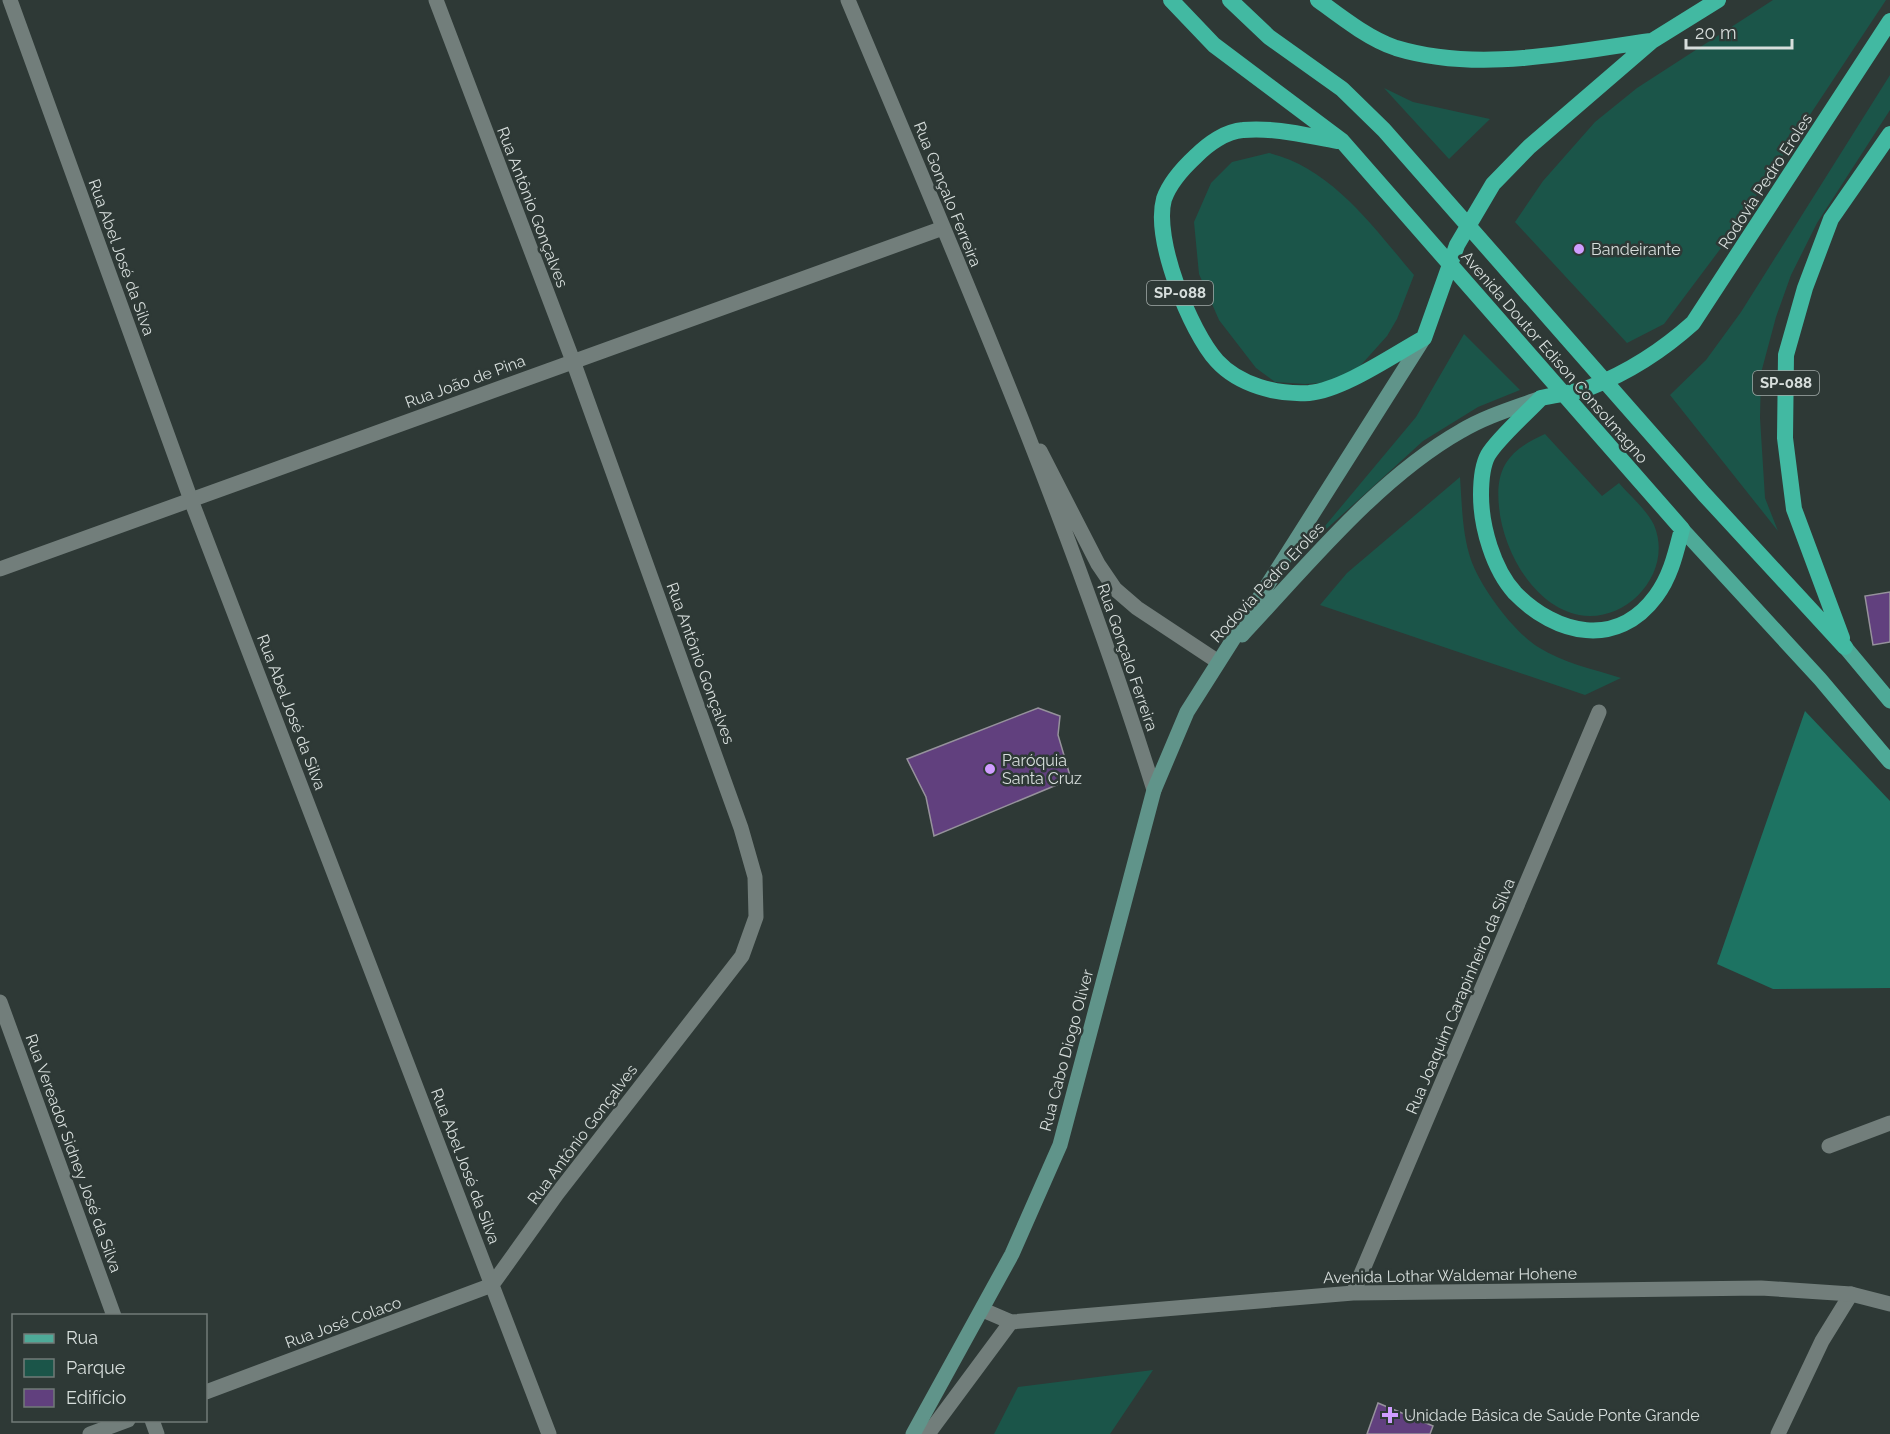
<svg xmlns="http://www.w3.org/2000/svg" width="1890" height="1434" font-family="Raleway,sans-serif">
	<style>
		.green { fill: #1b5549 }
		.forest { fill: #1d7362 }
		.building { fill: #61407e; stroke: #96929c; stroke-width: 1.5 }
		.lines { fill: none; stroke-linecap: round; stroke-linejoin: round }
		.service { stroke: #727e7b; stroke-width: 15 }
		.minor { stroke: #727e7b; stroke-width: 15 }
		.secondary { stroke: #60948a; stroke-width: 15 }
		.primary { stroke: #4eaa98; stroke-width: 15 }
		.trunk { stroke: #42b9a2; stroke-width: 16 }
		.poi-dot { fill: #d09dff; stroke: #2e3936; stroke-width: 2 }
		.labels { text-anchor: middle; stroke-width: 5; stroke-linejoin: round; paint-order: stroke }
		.shield { fill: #2e3936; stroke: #a4acaa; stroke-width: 1.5 }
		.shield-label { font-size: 15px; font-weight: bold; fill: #d7dedc }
		.street-label { font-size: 16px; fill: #d7dedc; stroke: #2e3936 }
		.poi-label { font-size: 16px; fill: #d7dedc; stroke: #2e3936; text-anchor: start }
	</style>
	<rect width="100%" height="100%" fill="#2e3936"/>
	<path class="green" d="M1773,0H1886L1727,240L1664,324L1627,343L1515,222L1543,181L1595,122L1637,88Z
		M1890,75V110L1817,223L1791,275L1776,317L1761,373L1760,418L1765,498L1778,531L1670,395L1706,360L1741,312Z
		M1384,88L1413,102L1490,119L1449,159Z
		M1269,153C1332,168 1374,228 1414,275L1397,319L1387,336L1361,365L1335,382L1305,384L1275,382L1256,368L1219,320L1199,274L1194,222L1211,183L1232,162Z
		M1464,334L1520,390L1478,407L1423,441L1310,544L1416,417Z
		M1545,434L1602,496L1619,483C1629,495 1647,510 1654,525C1674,572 1627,624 1579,615C1533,606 1503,550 1499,507C1495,467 1509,450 1545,434Z
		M1460,477C1462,505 1462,533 1471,560C1481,588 1513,631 1538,647C1563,663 1593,669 1621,678L1585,695L1320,605L1347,573Z
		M1153,1370L1110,1434H994L1018,1387Z"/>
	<path class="forest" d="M1805,711L1890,801V988L1773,989L1717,964Z"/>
	<path class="building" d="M1890,592V642L1873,645L1865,596Z
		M1038,708L1060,716L1058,735L1071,779L934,836L926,797L907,759Z
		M1378,1403L1433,1426L1430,1434H1367Z"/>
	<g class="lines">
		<path class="service" d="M1829,1146L1890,1123
			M1778,1434L1822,1341L1851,1294"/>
		<path class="minor" d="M10,0L191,500L549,1434
			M436,0L573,361L741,828L755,877L756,917L742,956L557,1194L492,1285
			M848,0C957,260 1070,520 1154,790
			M1040,451L1098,564L1115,589L1137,608L1217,661
			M0,569L943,228
			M0,1002L114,1316
			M1353,1293L1599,712
			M983,1310L1011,1322L1353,1293L1761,1288L1851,1294L1890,1304
			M206,1392L492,1285
			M152,1420L157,1434
			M90,1434L128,1420
			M928,1434L1011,1322"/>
		<path class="secondary" d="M1242,635C1307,566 1378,478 1461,431C1486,416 1514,408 1541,398
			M913,1434L1012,1254L1060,1145L1154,790L1187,712L1424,338"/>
		<path class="primary" d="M1682,529L1820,679L1890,762
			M1845,647L1890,701"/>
		<path class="trunk" d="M1171,0L1214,45L1342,141L1682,529C1676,552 1671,576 1656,596C1617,649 1556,635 1515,593C1493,569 1481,526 1481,495C1481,483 1482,466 1488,455C1498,438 1527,413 1541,398C1557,394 1576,393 1591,387C1629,372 1663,350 1693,323L1890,21
			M1230,0L1269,37L1342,89L1384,130L1704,494L1845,647
			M1318,0C1341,17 1369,39 1396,48C1479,73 1568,52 1651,41
			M1338,141C1308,136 1275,127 1243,130C1226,131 1208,144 1196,156C1183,168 1170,182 1164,199C1153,239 1190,331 1217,361C1239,385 1277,395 1309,393C1343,390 1393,355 1424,338L1457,245L1493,184L1529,147L1652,41L1718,0
			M1842,638L1794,509L1785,438L1786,355L1805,288L1831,219L1890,134"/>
	</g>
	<g class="poi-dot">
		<circle cx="1579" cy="249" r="6"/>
		<circle cx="990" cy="769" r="6"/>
		<path d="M1387 1406h6v6h6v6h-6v6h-6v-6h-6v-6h6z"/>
	</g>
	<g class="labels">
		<g class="shield">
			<rect x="1147" y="281" width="66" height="24" rx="4.5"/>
			<rect x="1753" y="371" width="66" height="24" rx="4.5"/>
		</g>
		<g class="shield-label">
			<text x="1180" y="298">SP-088</text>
			<text x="1786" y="388">SP-088</text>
		</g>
		<g class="street-label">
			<text transform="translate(1765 181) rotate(-57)" y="6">Rodovia Pedro Eroles</text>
			<text transform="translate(948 194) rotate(68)" y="6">Rua Gonçalo Ferreira</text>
			<text transform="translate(533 207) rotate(69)" y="6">Rua Antônio Gonçalves</text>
			<text transform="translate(122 257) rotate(70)" y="6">Rua Abel José da Silva</text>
			<text transform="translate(1555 357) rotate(49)" y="6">Avenida Doutor Edison Consolmagno</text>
			<text transform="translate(465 381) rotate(-20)" y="6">Rua João de Pina</text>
			<text transform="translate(1267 582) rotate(-47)" y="6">Rodovia Pedro Eroles</text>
			<text transform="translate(1128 657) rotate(71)" y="6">Rua Gonçalo Ferreira</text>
			<text transform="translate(701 663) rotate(70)" y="6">Rua Antônio Gonçalves</text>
			<text transform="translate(292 712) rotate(69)" y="6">Rua Abel José da Silva</text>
			<text transform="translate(1460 996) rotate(-67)" y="6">Rua Joaquim Carapinheiro da Silva</text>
			<text transform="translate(1066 1050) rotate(-75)" y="6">Rua Cabo Diogo Oliver</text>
			<text transform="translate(582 1134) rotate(-53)" y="6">Rua Antônio Gonçalves</text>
			<text transform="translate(74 1153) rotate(70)" y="6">Rua Vereador Sidney José da Silva</text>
			<text transform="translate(466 1166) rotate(69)" y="6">Rua Abel José da Silva</text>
			<text transform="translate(1450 1275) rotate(-1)" y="6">Avenida Lothar Waldemar Hohene</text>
			<text transform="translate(343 1322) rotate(-20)" y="6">Rua José Colaco</text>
		</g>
		<g class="poi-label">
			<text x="1591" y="255">Bandeirante</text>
			<text x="1002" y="766">Paróquia<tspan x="1002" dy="18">Santa Cruz</tspan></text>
			<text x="1404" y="1421">Unidade Básica de Saúde Ponte Grande</text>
		</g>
	</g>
	<rect x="12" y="1314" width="195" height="108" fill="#2e3936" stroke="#727b78" stroke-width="1.5"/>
	<rect x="24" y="1334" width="30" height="9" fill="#4eaa98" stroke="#727b78" stroke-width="1.5"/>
	<text x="66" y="1344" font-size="18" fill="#d7dedc">Rua</text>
	<rect x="24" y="1359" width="30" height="18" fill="#1b5549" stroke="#727b78" stroke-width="1.5"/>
	<text x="66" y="1374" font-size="18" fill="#d7dedc">Parque</text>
	<rect x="24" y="1389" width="30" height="18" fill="#61407e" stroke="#727b78" stroke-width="1.5"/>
	<text x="66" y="1404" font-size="18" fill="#d7dedc">Edifício</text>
	<path d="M1686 39v9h106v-9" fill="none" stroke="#d7dedc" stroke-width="3"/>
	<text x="1695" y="39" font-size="18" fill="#d7dedc" stroke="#2e3936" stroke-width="4.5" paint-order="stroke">20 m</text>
</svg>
